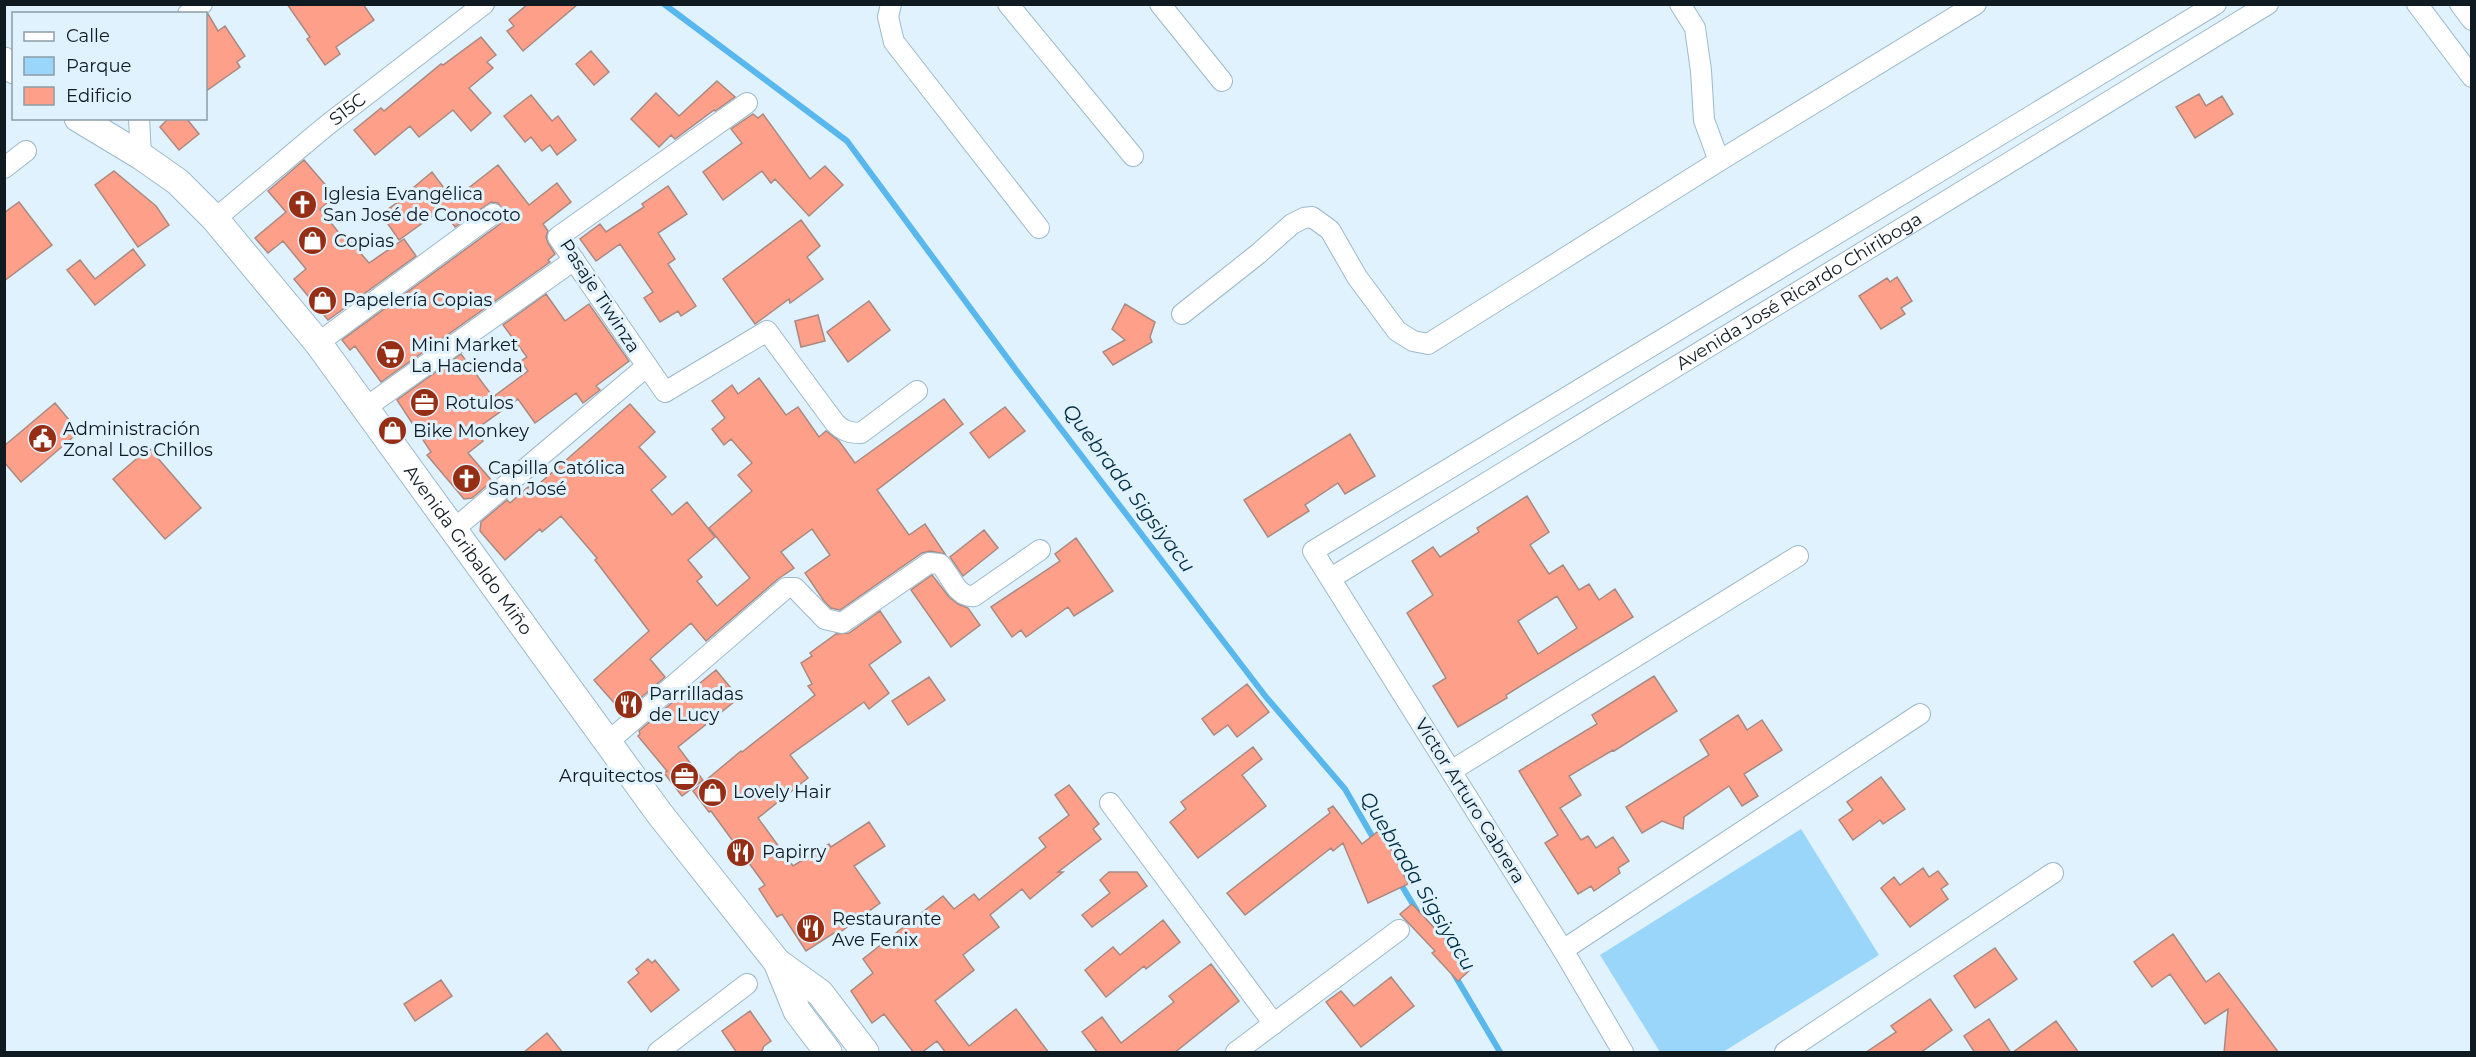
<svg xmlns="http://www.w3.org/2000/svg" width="2476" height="1057" font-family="Montserrat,sans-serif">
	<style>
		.green { fill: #9ad6fa }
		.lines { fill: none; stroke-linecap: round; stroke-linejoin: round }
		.stream { stroke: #58b7ec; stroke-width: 6 }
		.building { fill: #fea089; stroke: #a98981; stroke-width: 1.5; fill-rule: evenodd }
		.street-casing { stroke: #9cb9cc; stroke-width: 22 }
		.secondary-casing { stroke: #9cb9cc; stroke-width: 29 }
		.street { stroke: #fff; stroke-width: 20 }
		.secondary { stroke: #fff; stroke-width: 27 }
		.labels { text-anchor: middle; stroke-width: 6; stroke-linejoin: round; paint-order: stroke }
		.street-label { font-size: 18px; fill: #0f1a21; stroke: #e0f2fe }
		.poi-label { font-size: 18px; fill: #0f1a21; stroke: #e0f2fe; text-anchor: start }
		.water-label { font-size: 20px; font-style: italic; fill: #022e43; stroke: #e0f2fe }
	</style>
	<rect width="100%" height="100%" fill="#e0f2fe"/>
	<path class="green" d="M1801,829L1879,955L1723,1052H1660L1600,955Z"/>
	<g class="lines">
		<path class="stream" d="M664,4L847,141L1019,374L1266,697L1345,789L1375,841
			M1399,881L1417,911
			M1454,974L1500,1052"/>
	</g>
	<path class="building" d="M287,4H363L374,20L336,47L340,54L325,65L307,39L310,37Z
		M528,4H578L523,51L507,31L514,26L509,20Z
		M208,14L218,31L225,26L245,56L237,62L240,67L206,91V16Z
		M481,37L496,55L487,62L493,68L469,88L491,113L471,131L453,110L419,137L410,126L375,155L354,130L381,108L384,111L441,64L443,65Z
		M591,51L609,72L594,85L576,64Z
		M717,81L735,97L715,111L714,110L675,139L671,135L659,147L631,119L656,93L679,116Z
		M2199,94L2206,106L2222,96L2233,114L2195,138L2176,107Z
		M531,95L552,121L558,116L576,140L557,155L550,145L542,151L531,137L525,142L504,116Z
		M753,114L758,118L763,114L810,179L825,166L843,185L809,216L775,179L771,183L762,171L723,200L703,172L742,143L731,129Z
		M169,118H186L199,134L179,150L160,127Z
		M304,160L335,196L320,209L343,238L346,236L369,263L404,239L416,256L328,320L294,279L306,269L283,241L268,253L255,238L286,212L268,191Z
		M498,165L529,205L557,183L571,202L543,224L548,231L546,237L548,243L555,254L548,260L550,262L381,382L355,346L350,350L342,340L500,224L505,213L498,203L491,202L455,227L442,209L399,240L381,214L408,195L407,193L432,172L453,200Z
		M114,171L156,206L169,225L138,247L95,185Z
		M668,186L687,214L658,233L675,259L668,264L696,306L681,316L678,311L660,322L644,298L653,292L620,244L596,261L580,239L600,224L606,232L644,207L642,204Z
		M19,202L52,245L4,281V213Z
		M801,220L820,246L807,257L823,279L790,303L789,299L755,324L723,279Z
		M133,249L145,265L95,305L67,270L80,260L95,279Z
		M1897,277L1912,301L1901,308L1905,314L1881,329L1859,296L1887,278L1890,282Z
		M546,294L565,321L589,304L629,361L596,386L600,390L583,403L576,393L535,423L518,399L475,430L483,441L468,453L492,481L472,498L464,499L427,455L431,452L397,400L461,354L493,397L528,371L521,361L527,357L503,325Z
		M869,301L890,330L848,362L827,332Z
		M1125,304L1155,322L1150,337L1152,342L1113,365L1103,352L1125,340L1112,329Z
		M818,315L825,341L801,347L795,321Z
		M759,378L786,415L798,407L819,437L826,431L839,441L855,463L944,399L963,424L877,490L909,535L925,524L945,554L930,551L922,553L840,610L831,608L824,601L805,573L830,555L812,529L781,552L794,568L778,579L706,641L691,623L650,659L665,677L623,713L594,680L649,631L595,560L597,558L561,516L542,532L540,529L505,560L480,531L481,522L507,500L510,503L529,486L532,490L630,404L655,432L639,447L666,477L651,490L672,515L687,502L715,537L688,560L702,577L697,581L717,606L750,578L709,528L752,491L738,475L752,463L731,439L724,445L712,429L725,418L712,401L732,385L738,394Z
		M55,403L79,432L21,482L4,462V446Z
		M1005,407L1025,431L989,458L970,433Z
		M1350,434L1375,476L1345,494L1338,483L1305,505L1309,511L1268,537L1244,500Z
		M149,448L201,508L165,539L113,479Z
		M1527,496L1549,532L1530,545L1549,574L1563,565L1579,590L1589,584L1599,600L1615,589L1633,617L1506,695L1507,698L1458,727L1433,686L1446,678L1407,613L1433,595L1412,561L1433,547L1440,557L1479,532L1477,528ZM1557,596L1577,628L1538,654L1518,621Z
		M984,530L998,548L963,576L950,557Z
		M1076,538L1113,591L1074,616L1068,607L1026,637L1021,630L1012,637L991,607L1060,561L1055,554Z
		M932,575L949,597L958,604L968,608L980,625L951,647L911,590Z
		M880,611L901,642L869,665L889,693L869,709L864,702L790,755L808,778L758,818L793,866L829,844L831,847L869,822L885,846L854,866L880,903L839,933L837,931L806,951L782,914L777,917L759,889L765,885L711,811L709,812L693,791L741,751L742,752L815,695L808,686L812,684L801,663L812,656L810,653L836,634L849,633Z
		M716,670L739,698L678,747L703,780L682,796L664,773L667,771L638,736L640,734L639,731L681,695L683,697Z
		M1654,676L1677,711L1614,751L1613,750L1569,776L1581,795L1560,808L1581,840L1588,836L1596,848L1613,837L1629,861L1618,868L1620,873L1594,891L1591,886L1578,894L1545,843L1558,835L1519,771L1597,724L1592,715Z
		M929,677L945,700L908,725L892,701Z
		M1247,684L1269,712L1237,737L1228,725L1214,735L1202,719Z
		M1738,715L1747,730L1762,720L1782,750L1744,774L1758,796L1742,806L1729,786L1684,817L1683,829L1662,821L1642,833L1626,807L1709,755L1700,740Z
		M1253,747L1262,759L1242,775L1266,806L1198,858L1170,822L1186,809L1181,802Z
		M1881,777L1905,809L1883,824L1880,820L1853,840L1839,820L1853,810L1847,802Z
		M1069,785L1099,824L1093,829L1101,839L1058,872H1063L1030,899L1022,889L990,915L999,927L963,955L974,970L935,1001L969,1046L1016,1009L1049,1053H946L937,1041L921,1053H914L884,1014L872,1023L851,991L873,973L863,959L943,896L954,909L974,894L979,900L1046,847L1039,838L1069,815L1055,795Z
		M1333,806L1362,844L1381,829L1408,884L1368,903L1343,843L1333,851L1331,848L1245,915L1227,893L1330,813L1328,809Z
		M1923,868L1929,877L1938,871L1948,884L1941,889L1948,899L1910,927L1881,888L1894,877L1900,885Z
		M1109,872H1137L1147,886L1092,927L1082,915L1110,893L1100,880Z
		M1412,904L1472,968L1458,981L1432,953L1435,951L1400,914Z
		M1163,920L1180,942L1146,969L1144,966L1106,997L1085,970L1113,947L1120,955Z
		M2173,934L2206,982L2219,973L2279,1053H2224L2228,1009L2205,1024L2170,974L2152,987L2134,962Z
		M1995,948L2017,979L1975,1008L1954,976Z
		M648,959L652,963L655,960L679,990L651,1012L628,982L639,973L636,969Z
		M1211,964L1239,1001L1174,1053H1098L1082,1032L1102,1017L1121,1043L1174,1002L1169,996Z
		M1391,977L1414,1006L1361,1047L1326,1002L1341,991L1354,1006Z
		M441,980L452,996L415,1021L404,1004Z
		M1930,999L1952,1030L1920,1053H1865L1896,1032L1891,1026Z
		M750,1011L771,1041L764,1046L761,1053H737L722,1031Z
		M1989,1019L2011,1053H1975L1964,1036Z
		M2056,1021L2079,1053H2012Z
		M547,1033L563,1053H523Z"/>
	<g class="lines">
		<defs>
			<g id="street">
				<path d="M891,4L888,17L894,42L1039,228"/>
				<path d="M1008,4L1133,156"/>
				<path d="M1160,4L1222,81"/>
				<path d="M1680,4L1695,28L1701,71L1704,120L1719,161"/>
				<path d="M2417,4L2472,77"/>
				<path d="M2460,4L2472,20"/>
				<path d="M188,14L202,4"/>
				<path d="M139,118L141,156"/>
				<path d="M4,168L26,151"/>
				<path id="s1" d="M215,219L326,126L484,4"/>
				<path d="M1182,314L1258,254L1292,224L1304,218L1312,217L1330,230L1357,277L1397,331L1413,341L1428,344L1719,161L1976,4"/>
				<path d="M318,343L493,214"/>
				<path d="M647,366L665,392L767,331L835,423C843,431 850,433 861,433L917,391"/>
				<path d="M365,408L574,260"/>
				<path d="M453,530L647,366L558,237L747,103"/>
				<path id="s2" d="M1331,578L2268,4"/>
				<path d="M608,742L786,588H795L825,619L842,623L929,563L940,564C951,575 956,598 974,596L1040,550"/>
				<path d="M1451,771L1798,556"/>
				<path d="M1110,803L1274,1024"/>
				<path d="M1563,950L1920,714"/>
				<path d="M658,1052L747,984"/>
				<path d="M1236,1052L1399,930"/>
				<path d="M1623,1052L1563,950L1313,551L2216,4"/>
				<path d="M1785,1052L2053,873"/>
			</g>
			<g id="secondary">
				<path d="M4,61L14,70"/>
				<path id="s3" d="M78,118L141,156L178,182L215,219L318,343L659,813L777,962L797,1011L828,1052"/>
				<path d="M777,962L820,993L865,1052"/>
			</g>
		</defs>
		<use href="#street" class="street-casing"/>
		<use href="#secondary" class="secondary-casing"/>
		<use href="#street" class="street"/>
		<use href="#secondary" class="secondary"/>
	</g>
	<defs>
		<symbol id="church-disc" viewBox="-11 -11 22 22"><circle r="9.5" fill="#962e15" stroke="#e0f2fe"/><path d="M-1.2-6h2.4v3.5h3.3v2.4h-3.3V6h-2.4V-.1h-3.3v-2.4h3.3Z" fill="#fff"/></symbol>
		<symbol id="shop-disc" viewBox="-11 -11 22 22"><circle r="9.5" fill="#962e15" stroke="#e0f2fe"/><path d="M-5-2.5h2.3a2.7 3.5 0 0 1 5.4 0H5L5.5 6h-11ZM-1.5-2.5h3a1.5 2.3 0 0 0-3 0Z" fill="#fff"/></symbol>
		<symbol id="supermarket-disc" viewBox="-11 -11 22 22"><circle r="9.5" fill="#962e15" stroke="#e0f2fe"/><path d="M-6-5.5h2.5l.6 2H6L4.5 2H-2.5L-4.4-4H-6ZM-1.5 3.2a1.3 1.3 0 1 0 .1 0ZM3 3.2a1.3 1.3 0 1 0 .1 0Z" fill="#fff"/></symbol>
		<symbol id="office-disc" viewBox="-11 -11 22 22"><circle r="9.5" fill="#962e15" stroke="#e0f2fe"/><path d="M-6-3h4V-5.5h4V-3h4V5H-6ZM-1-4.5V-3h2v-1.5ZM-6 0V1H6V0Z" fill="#fff"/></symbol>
		<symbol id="civic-disc" viewBox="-11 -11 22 22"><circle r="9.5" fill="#962e15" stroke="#e0f2fe"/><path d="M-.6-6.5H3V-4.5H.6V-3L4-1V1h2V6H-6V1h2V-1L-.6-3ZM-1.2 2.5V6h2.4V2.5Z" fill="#fff"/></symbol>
		<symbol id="restaurant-disc" viewBox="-11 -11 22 22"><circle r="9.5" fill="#962e15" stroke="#e0f2fe"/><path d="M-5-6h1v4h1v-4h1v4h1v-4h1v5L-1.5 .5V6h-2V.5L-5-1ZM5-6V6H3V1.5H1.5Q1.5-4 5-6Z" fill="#fff"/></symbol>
	</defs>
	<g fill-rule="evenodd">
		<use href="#church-disc" x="286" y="188" width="33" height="33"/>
		<use href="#shop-disc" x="296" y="224" width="33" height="33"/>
		<use href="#shop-disc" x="306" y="284" width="33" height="33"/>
		<use href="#supermarket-disc" x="374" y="338" width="33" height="33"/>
		<use href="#office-disc" x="408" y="386" width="33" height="33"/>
		<use href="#shop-disc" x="376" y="414" width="33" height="33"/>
		<use href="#civic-disc" x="26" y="422" width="33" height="33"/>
		<use href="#church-disc" x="450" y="462" width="33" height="33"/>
		<use href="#restaurant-disc" x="612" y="688" width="33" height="33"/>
		<use href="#office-disc" x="668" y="760" width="33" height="33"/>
		<use href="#shop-disc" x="696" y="776" width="33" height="33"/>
		<use href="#restaurant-disc" x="724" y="836" width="33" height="33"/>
		<use href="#restaurant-disc" x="794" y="912" width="33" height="33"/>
	</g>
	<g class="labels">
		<g class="street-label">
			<text dy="6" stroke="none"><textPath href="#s1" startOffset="172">S15C</textPath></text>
			<text dy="6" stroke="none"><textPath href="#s2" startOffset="549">Avenida José Ricardo Chiriboga</textPath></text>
			<text transform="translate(600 296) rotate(57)" y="6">Pasaje Tiwinza</text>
			<text dy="6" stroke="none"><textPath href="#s3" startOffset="588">Avenida Gribaldo Miño</textPath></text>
			<text transform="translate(1470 801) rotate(58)" y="6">Victor Arturo Cabrera</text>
		</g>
		<g class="poi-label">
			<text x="323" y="200">Iglesia Evangélica<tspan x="323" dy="21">San José de Conocoto</tspan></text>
			<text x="334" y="247">Copias</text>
			<text x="343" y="306">Papelería Copias</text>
			<text x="411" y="351">Mini Market<tspan x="411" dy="21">La Hacienda</tspan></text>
			<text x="445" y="409">Rotulos</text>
			<text x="63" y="435">Administración<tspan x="63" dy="21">Zonal Los Chillos</tspan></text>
			<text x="413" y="437">Bike Monkey</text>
			<text x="488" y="474">Capilla Católica<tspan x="488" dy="21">San José</tspan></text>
			<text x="649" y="700">Parrilladas<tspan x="649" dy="21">de Lucy</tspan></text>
			<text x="663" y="782" text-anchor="end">Arquitectos</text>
			<text x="733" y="798">Lovely Hair</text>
			<text x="762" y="858">Papirry</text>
			<text x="832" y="925">Restaurante<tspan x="832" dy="21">Ave Fenix</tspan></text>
		</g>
		<g class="water-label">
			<text transform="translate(1129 488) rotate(53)" y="7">Quebrada Sigsiyacu</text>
			<text transform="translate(1418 881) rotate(59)" y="7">Quebrada Sigsiyacu</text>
		</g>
	</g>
	<rect width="2476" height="1057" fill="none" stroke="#0f1a21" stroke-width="12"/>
	<rect x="12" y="12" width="195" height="108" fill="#e0f2fe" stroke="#8c9ca6" stroke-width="1.5"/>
	<rect x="24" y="32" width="30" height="9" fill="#ffffff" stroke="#8c9ca6" stroke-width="1.5"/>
	<text x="66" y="42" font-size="18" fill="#0f1a21">Calle</text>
	<rect x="24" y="57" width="30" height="18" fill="#9ad6fa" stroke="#8c9ca6" stroke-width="1.5"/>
	<text x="66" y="72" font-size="18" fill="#0f1a21">Parque</text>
	<rect x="24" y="87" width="30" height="18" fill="#fea089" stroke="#8c9ca6" stroke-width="1.5"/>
	<text x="66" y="102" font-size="18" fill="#0f1a21">Edificio</text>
</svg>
